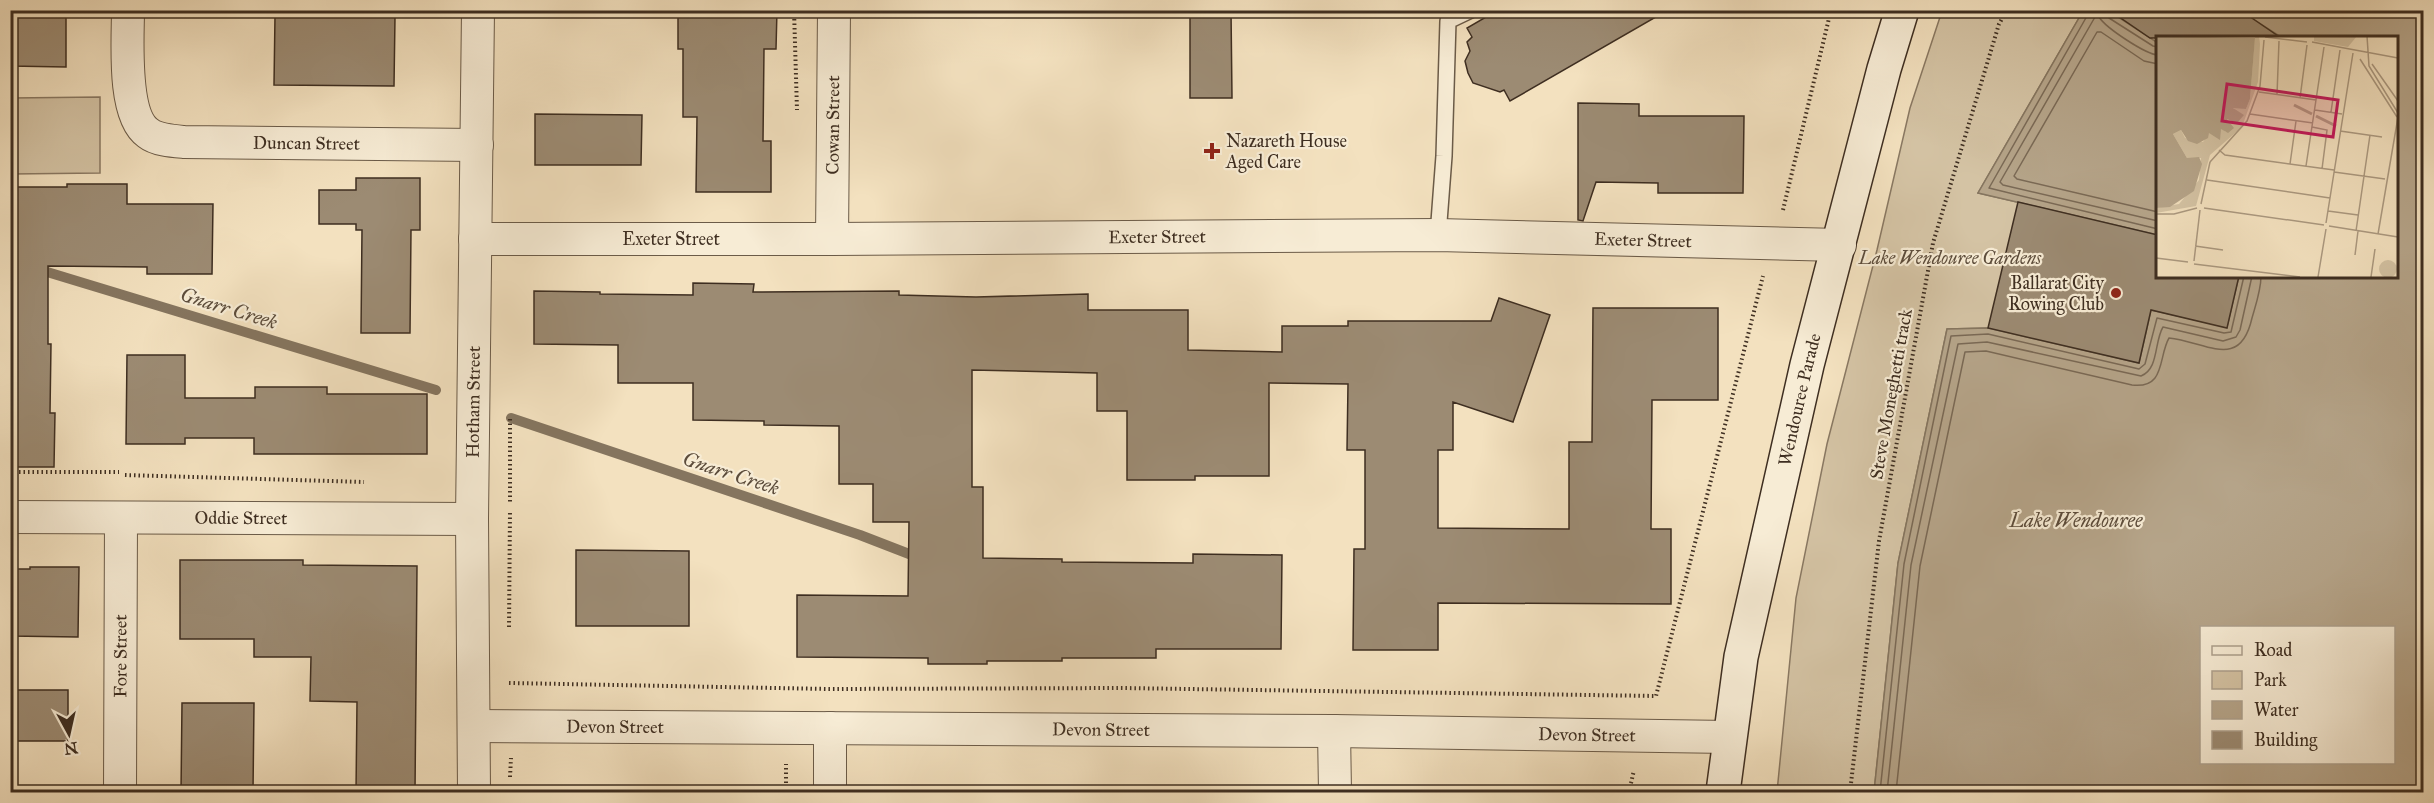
<svg xmlns="http://www.w3.org/2000/svg" width="2434" height="803" font-family="'IM FELL Great Primer',serif">
	<style>
		.green { fill: #d4c3a4; stroke: #897862; stroke-width: 1.5 }
		.water { fill: #b5a489; stroke: #85755f; stroke-width: 1.5; fill-rule: evenodd }
		.lines { fill: none; stroke-linecap: round; stroke-linejoin: round }
		.shore { stroke: #7a6955; stroke-width: 1.5 }
		.stream { stroke: #85755f; stroke-width: 10 }
		.building { fill: #9c8b73; stroke: #3e2e21; stroke-width: 1.5 }
		.lane-casing { stroke: #6b5b48; stroke-width: 18 }
		.street-casing { stroke: #6b5b48; stroke-width: 34 }
		.secondary-casing { stroke: #3e2e21; stroke-width: 36 }
		.path { stroke: #3e2e21; stroke-width: 4; stroke-dasharray: 1.5 3; stroke-linecap: butt }
		.lane { stroke: #f7ecd5; stroke-width: 15 }
		.street { stroke: #f7ecd5; stroke-width: 32 }
		.secondary { stroke: #f7ecd5; stroke-width: 33 }
		.poi-dot { fill: #8f2418; stroke: #f7ecd5; stroke-width: 2 }
		.labels { text-anchor: middle; stroke-width: 4.5; stroke-linejoin: round; paint-order: stroke }
		.street-label { font-size: 18px; fill: #3e2e21; stroke: #f7ecd5 }
		.poi-label { font-size: 18px; fill: #3e2e21; stroke: #f7ecd5; text-anchor: start }
		.park-label { font-size: 18px; font-style: italic; fill: #5c4c3b; stroke: #f7ecd5 }
		.water-label { font-size: 20px; font-style: italic; fill: #5c4c3b; stroke: #f7ecd5 }
		.inset-river { fill: none; stroke: #b5a489; stroke-width: 3 }
		.inset-road { fill: none; stroke: #ab9980; stroke-width: 1.5 }
		.view { fill: #c2185b; fill-opacity: 0.15; stroke: #c2185b; stroke-width: 3 }
		.inset-edge { fill: none; stroke: #3e2e21; stroke-width: 3 }
	</style>
	<rect width="100%" height="100%" fill="#f3e1bf"/>
	<filter id="stains"><feTurbulence type="fractalNoise" baseFrequency=".00333" numOctaves="4"/><feColorMatrix values="0 0 0 0 .2 0 0 0 0 .09 0 0 0 0 .02 0 0 0 .5 -.17"/></filter>
	<radialGradient id="worn" r=".72"><stop offset=".6" stop-color="#630" stop-opacity="0"/><stop offset="1" stop-color="#630" stop-opacity=".3"/></radialGradient>
	<path class="green" d="M1942,11H2083L1978,193L2158,235V276H2239L2139,363L1989,328L1947,329L1898,563L1874,792H1777L1796,598L1827,444L1877,250L1910,108Z
		M100,97V173L11,174V98Z"/>
	<path class="water" d="M2256,10L2423,11V792H1874L1898,563L1947,329L1988,328L2139,363L2151,310L2227,327L2239,276H2396V38L2281,37L2251,18ZM2202,628H2394V762H2202Z
		M2083,11H2109L2158,43V235L1978,193Z"/>
	<g class="lines">
		<path class="shore" d="M2088,10L2087,16L1989,188L2158,229
			M2106,10L2109,18L2153,46L2158,47
			M2158,55C2145,54 2106,28 2099,17H2095L2000,182L2003,185L2158,221
			M2158,64L2144,61L2101,32H2097L2014,176L2017,179L2158,212
			M1880,792L1904,564L1951,336L1988,334L2139,369L2145,364L2157,318L2224,333L2231,332L2244,276
			M1887,792L1911,565L1958,344L1987,342L2141,376C2159,369 2154,342 2163,327L2223,341L2236,337L2240,330L2252,276
			M1896,792L1920,566L1965,352L1986,351L2132,385C2166,389 2158,357 2169,338C2207,342 2240,371 2252,318C2256,304 2261,290 2261,276"/>
		<path class="stream" d="M34,268L436,390
			M511,418L860,535L922,559"/>
	</g>
	<path class="building" d="M678,10H777L776,49H764L763,141H771V192H696L697,117H683V49H678Z
		M1190,10H1231L1232,98H1190Z
		M1498,10H1668L1510,101L1504,90L1500,92L1473,83L1468,73L1465,61L1470,51L1467,42L1472,37L1467,28Z
		M2109,10H2240L2281,38H2150Z
		M10,14H66V67L10,66Z
		M275,16L395,17L394,86L274,85Z
		M1578,103L1639,104V116H1744L1743,193H1658V183L1596,182L1583,221L1578,220Z
		M535,114L642,115L641,165H535Z
		M356,178H420V230H411L410,333H361L362,230H356V224H319V190H356Z
		M67,184H127V204H213L212,274H147V267L48,266V344H51L50,413H55L54,467H10V187H67Z
		M2018,202L2158,235V276H2239L2227,328L2151,310L2139,363L1988,328Z
		M693,283L754,284L753,292L899,291V295L976,297L1088,294V310H1188V350L1282,352V326H1348V321H1491L1499,298L1550,315L1513,422L1453,402V450H1438V528L1569,529V442H1592L1593,308H1718V400H1652L1651,529H1671V604L1438,603V650H1353L1354,549H1365V450H1347L1348,384L1269,383V476H1195V480H1127V411H1097V373L972,370V487H983V558L1062,559V562L1193,563V554L1282,555L1281,649H1156V658H1062V661H987V664H928V658L797,657V595L908,596L909,522H873V484H839V426L764,425V421L693,420V383H618V345L534,344V291L600,292V294L693,295Z
		M127,355H185V398H255V387H327V394H427V454H254V438H185V444H126Z
		M576,550L689,551V626H576Z
		M180,560H303V565L417,566L415,792H356L357,702L310,701L311,657H254V639H180Z
		M30,567H79L78,637L10,636V569H30Z
		M10,690H68V741H10Z
		M182,703H254L253,792H181Z"/>
	<g class="lines">
		<defs>
			<path id="lane" d="M1438,235L1444,156L1448,21L1471,10"/>
			<g id="street">
				<path id="s1" d="M128,10C128,39 122,115 148,133C157,140 172,141 184,142L477,145"/>
				<path id="s2" d="M475,239H832L1438,235L1840,245"/>
				<path id="s3" d="M832,239L834,10"/>
				<path id="s4" d="M10,517L472,519"/>
				<path id="s5" d="M474,726L1334,731L1729,737"/>
				<path d="M1334,731L1335,792"/>
				<path id="s6" d="M120,792L121,518"/>
				<path id="s7" d="M474,792L472,519L478,10"/>
				<path d="M830,792V728"/>
			</g>
			<g id="secondary">
				<path id="s8" d="M1723,792L1741,657L1807,365L1884,69L1902,10"/>
			</g>
		</defs>
		<use href="#lane" class="lane-casing"/>
		<use href="#street" class="street-casing"/>
		<use href="#secondary" class="secondary-casing"/>
		<path class="path" d="M794,10L797,110
			M1783,210L1831,10
			M510,419V503
			M10,472H119
			M125,475L364,482
			M509,627L510,511
			M509,683L829,689L1122,688L1656,696L1763,276
			M510,777L511,758
			M786,792V764
			M1629,792L1634,770
			M1850,792L1879,541L1933,243L1999,24L2007,10"/>
		<use href="#lane" class="lane"/>
		<use href="#street" class="street"/>
		<use href="#secondary" class="secondary"/>
	</g>
	<g class="poi-dot">
		<path d="M1209 142h6v6h6v6h-6v6h-6v-6h-6v-6h6z"/>
		<circle cx="2116" cy="293" r="6"/>
	</g>
	<g class="labels">
		<g class="street-label">
			<text dy="6" stroke="none"><textPath href="#s3" startOffset="114">Cowan Street</textPath></text>
			<text dy="6" stroke="none"><textPath href="#s1" startOffset="288">Duncan Street</textPath></text>
			<text dy="6" stroke="none"><textPath href="#s2" startOffset="682">Exeter Street</textPath></text>
			<text dy="6" stroke="none"><textPath href="#s2" startOffset="196">Exeter Street</textPath></text>
			<text dy="6" stroke="none"><textPath href="#s2" startOffset="1168">Exeter Street</textPath></text>
			<text transform="translate(1891 394) rotate(-80)" y="6">Steve Moneghetti track</text>
			<text dy="6" stroke="none"><textPath href="#s8" startOffset="400">Wendouree Parade</textPath></text>
			<text dy="6" stroke="none"><textPath href="#s7" startOffset="390">Hotham Street</textPath></text>
			<text dy="6" stroke="none"><textPath href="#s4" startOffset="231">Oddie Street</textPath></text>
			<text dy="6" stroke="none"><textPath href="#s6" startOffset="136">Fore Street</textPath></text>
			<text dy="6" stroke="none"><textPath href="#s5" startOffset="141">Devon Street</textPath></text>
			<text dy="6" stroke="none"><textPath href="#s5" startOffset="627">Devon Street</textPath></text>
			<text dy="6" stroke="none"><textPath href="#s5" startOffset="1113">Devon Street</textPath></text>
		</g>
		<g class="poi-label">
			<text x="1226" y="147">Nazareth House<tspan x="1226" dy="21">Aged Care</tspan></text>
			<text x="2104" y="289" text-anchor="end">Ballarat City<tspan x="2104" dy="21">Rowing Club</tspan></text>
		</g>
		<g class="park-label">
			<text x="1950" y="264">Lake Wendouree Gardens</text>
		</g>
		<g class="water-label">
			<text transform="translate(229 308) rotate(17)" y="7">Gnarr Creek</text>
			<text transform="translate(731 473) rotate(18)" y="7">Gnarr Creek</text>
			<text x="2076" y="527">Lake Wendouree</text>
		</g>
	</g>
	<g transform="translate(2156 36)">
		<rect width="242" height="242" fill="#f3e1bf"/>
		<path d="M99,0H103L104,8L102,46L86,91L54,119L40,170L0,177V172L23,168L43,144L45,122H31L17,98L25,94L29,102L47,106L53,97H62L66,92L70,96L73,81L76,84L87,79L76,74L81,70L90,73L94,63ZM158,0H201L192,11L158,5ZM223 233a9 9 0 1 1 18 0a9 9 0 1 1-18 0Z" fill="#d4c3a4"/>
		<path d="M0,0L99,2L94,63L90,73L77,72L88,79L81,87L71,83L78,92L72,97L65,93L64,104L53,97L52,102L41,108L32,105L25,94L17,98L31,122L43,121L46,128L38,155L14,171L0,172Z" fill="#b5a489"/>
		<path class="inset-river" d="M138,69L156,78M160,80L180,90"/>
		<path class="inset-road" d="M211,0L213,30L242,77M109,1L151,6M156,6L242,22M204,23L241,81M216,28L242,65M103,56L160,64M121,59L123,5M144,62L151,9M159,74L186,78M175,76L184,14M94,78L157,87M156,91L171,94L166,133M184,95L226,101M63,114L69,119L178,134M54,126L91,85L104,50L108,4M134,128L140,85M150,130L168,11M178,136L229,143M51,144L174,162M45,168L54,126M48,172L168,189M172,175L202,179M0,178H18L41,172M170,187L197,17M173,190L242,201M200,195L214,99M222,198L242,81M39,210L67,214M199,219L202,195M0,222L32,226M38,225L44,174M38,228L144,241M162,241L170,193M215,241L219,213"/>
		<path class="view" d="M71,48L182,64L177,101L66,85Z"/>
		<rect width="242" height="242" class="inset-edge"/>
	</g>
	<rect width="2434" height="803" fill="none" stroke="#f3e1bf" stroke-width="36"/>
	<rect x="12" y="12" width="2410" height="779" fill="none" stroke="#3e2e21" stroke-width="3"/>
	<rect x="18" y="18" width="2398" height="767" fill="none" stroke="#3e2e21" stroke-width="1.5"/>
	<rect x="2200" y="626" width="195" height="138" fill="#f7ecd5" stroke="#ada08d" stroke-width="1.5"/>
	<rect x="2212" y="646" width="30" height="9" fill="#f7ecd5" stroke="#ada08d" stroke-width="1.5"/>
	<text x="2254" y="656" font-size="18" fill="#3e2e21">Road</text>
	<rect x="2212" y="671" width="30" height="18" fill="#d4c3a4" stroke="#ada08d" stroke-width="1.5"/>
	<text x="2254" y="686" font-size="18" fill="#3e2e21">Park</text>
	<rect x="2212" y="701" width="30" height="18" fill="#b5a489" stroke="#ada08d" stroke-width="1.5"/>
	<text x="2254" y="716" font-size="18" fill="#3e2e21">Water</text>
	<rect x="2212" y="731" width="30" height="18" fill="#9c8b73" stroke="#ada08d" stroke-width="1.5"/>
	<text x="2254" y="746" font-size="18" fill="#3e2e21">Building</text>
	<g transform="translate(69 734) rotate(172)" stroke="#f7ecd5" stroke-width="4.5" paint-order="stroke">
	<path d="M0-4.5L10 22L0 15L-10 22Z" fill="#3e2e21"/>
	<text y="-9" font-size="16" font-weight="bold" text-anchor="middle" fill="#3e2e21">N</text>
	</g>
	<rect width="100%" height="100%" filter="url(#stains)"/>
	<rect width="100%" height="100%" fill="url(#worn)"/>
</svg>
